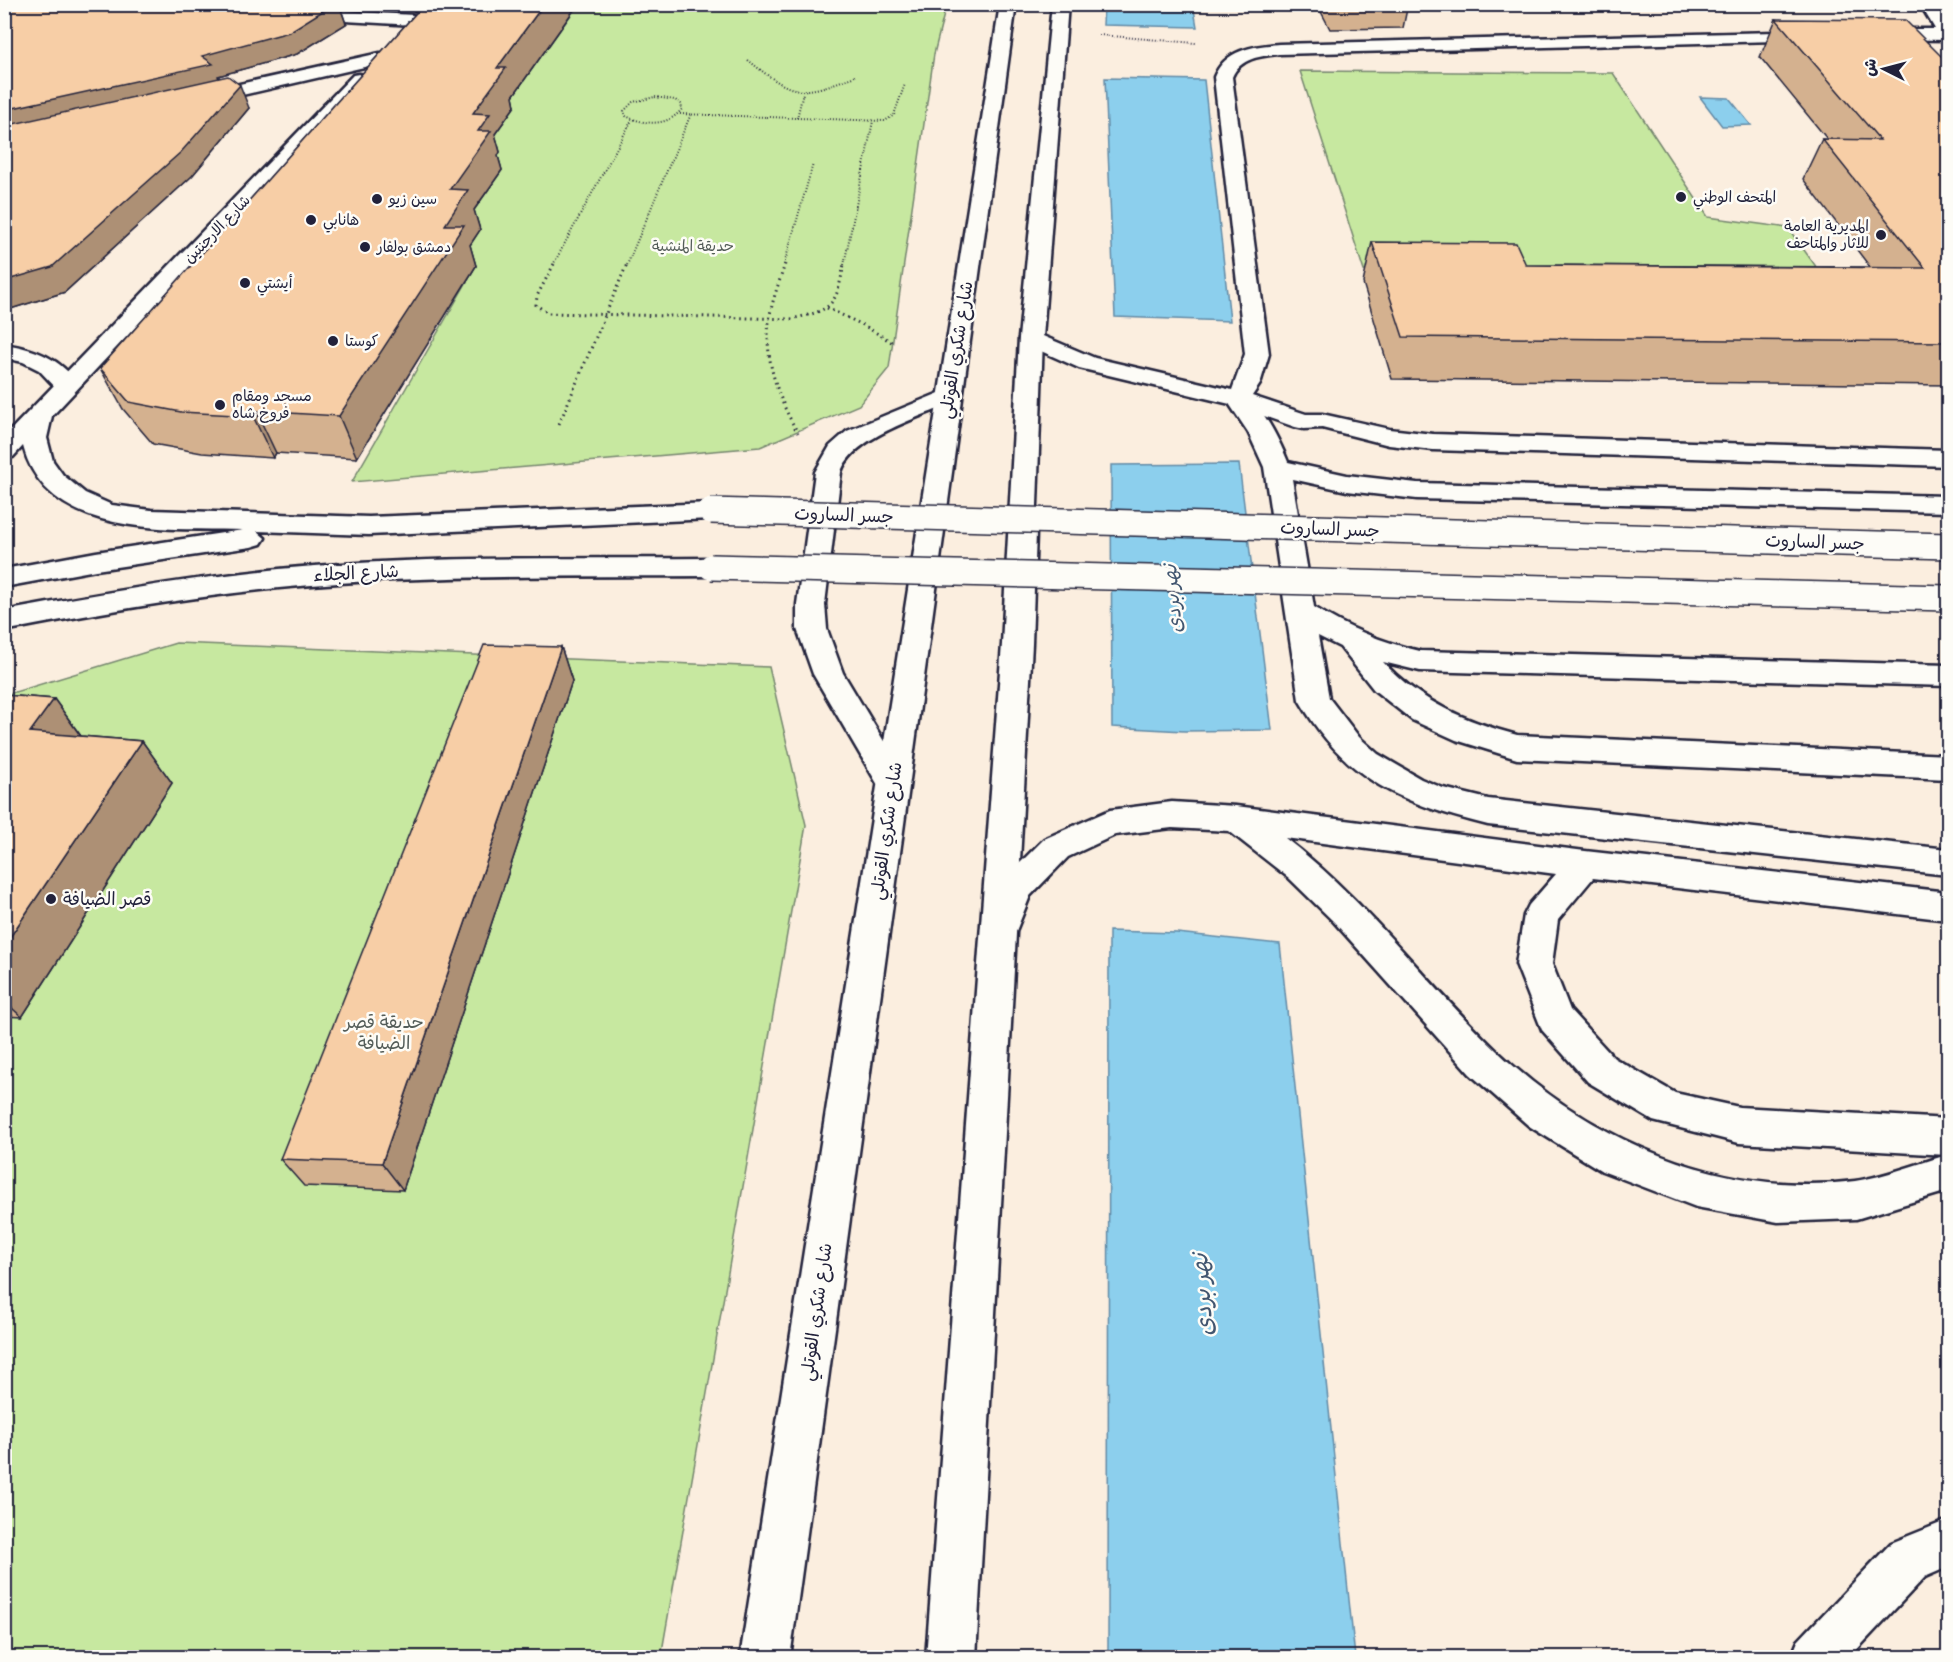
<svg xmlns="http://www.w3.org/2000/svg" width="1953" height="1662" font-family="'Balsamiq Sans','Playpen Sans Arabic',sans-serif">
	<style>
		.green { fill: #c7e8a0; stroke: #74856e; stroke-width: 1.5 }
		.water { fill: #8ccfed; stroke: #628aa6; stroke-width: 1.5 }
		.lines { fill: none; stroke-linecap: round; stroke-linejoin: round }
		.minor-casing { stroke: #22223b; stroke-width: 5 }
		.major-casing { stroke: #22223b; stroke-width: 5 }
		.highway-casing { stroke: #22223b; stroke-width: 5 }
		.path-far1 { stroke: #22223b; stroke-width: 2; stroke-dasharray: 1 2; stroke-linecap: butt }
		.path { stroke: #22223b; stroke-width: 3; stroke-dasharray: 1.5 4; stroke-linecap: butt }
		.minor { fill: #fdfcf7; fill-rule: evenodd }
		.major { fill: #fdfcf7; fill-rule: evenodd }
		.highway { fill: #fdfcf7; fill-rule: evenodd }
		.major-bridge-casing { stroke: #22223b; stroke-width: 28; stroke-linecap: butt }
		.major-bridge { stroke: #fdfcf7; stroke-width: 25 }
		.wall { fill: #d4b18f; stroke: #22223b; stroke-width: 1.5 }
		.shaded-wall { fill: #ad9074; stroke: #22223b; stroke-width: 1.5 }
		.building { fill: #f7cea6; stroke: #22223b; stroke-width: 1.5 }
		.poi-dot { fill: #22223b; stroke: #fdfcf7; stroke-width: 2 }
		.labels { text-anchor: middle; stroke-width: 5; stroke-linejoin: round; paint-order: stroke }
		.far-poi-label { font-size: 15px; fill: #22223b; stroke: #fdfcf7; text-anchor: start }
		.far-street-label { font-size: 15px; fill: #22223b; stroke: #fdfcf7 }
		.far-park-label { font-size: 15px; fill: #545d59; stroke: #fdfcf7 }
		.street-label { font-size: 18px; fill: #22223b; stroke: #fdfcf7 }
		.poi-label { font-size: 18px; fill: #22223b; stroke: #fdfcf7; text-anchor: start }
		.park-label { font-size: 18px; fill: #545d59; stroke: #fdfcf7 }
		.water-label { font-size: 20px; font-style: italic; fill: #425670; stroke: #fdfcf7 }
		.near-water-label { font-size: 24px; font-style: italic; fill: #425670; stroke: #fdfcf7 }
	</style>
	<rect width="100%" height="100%" fill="#fbeedf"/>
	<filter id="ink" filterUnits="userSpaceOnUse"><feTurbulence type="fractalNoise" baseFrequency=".0167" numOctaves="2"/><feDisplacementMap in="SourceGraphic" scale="12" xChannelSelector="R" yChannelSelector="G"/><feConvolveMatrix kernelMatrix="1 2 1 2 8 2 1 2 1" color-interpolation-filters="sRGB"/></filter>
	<g filter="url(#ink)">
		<path class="green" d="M911,4L946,6L934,54L889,368L859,405L760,447L352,482L476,266L462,229L483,151L506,105L578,5Z
			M1300,71L1613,73L1708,217L1788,228L1841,301L1530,272L1364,271Z
			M176,643L769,667L806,825L661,1657L5,1658V695Z"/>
		<path class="water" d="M1193,4L1197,27L1103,25L1104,5Z
			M1105,78L1204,80L1230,321L1115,317Z
			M1700,97L1729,98L1751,125L1722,126Z
			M1239,464L1272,730L1184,731L1112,727L1111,465Z
			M1109,931L1177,933L1280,944L1355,1657H1108Z"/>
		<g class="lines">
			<defs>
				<path id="minor" d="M299,9L414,15L420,16L423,20L420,24L414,25L293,18L291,14L293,10Z
					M380,53L386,54L389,58L386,62L199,105L192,103L190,99L192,95L199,93Z
					M4,344C36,349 60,358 79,385L76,390L67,392L58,390L39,370L23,362L4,358Z
					M949,389L958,391L961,396L958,401C924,416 853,436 841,472L825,604L827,629L843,673L909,783L904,792L893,795L882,792L813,674L797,629V604L815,472L830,446L847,431Z
					M1238,392C1259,397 1280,442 1288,462L1347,475L1417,483L1948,496V512L1417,499L1347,491L1292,479L1314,607C1347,628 1382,642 1420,651L1948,665V686L1420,671L1383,662C1420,702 1465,721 1517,735L1948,755V779L1517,759L1456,740L1412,720L1374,690L1340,647L1318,636L1329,698L1359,737L1378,754L1421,779L1443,788L1488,799L1948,849V875L1488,825C1401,803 1346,781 1299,700L1264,467L1248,432L1226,399L1229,394Z
					M1172,802L1236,806L1585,851L1948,892V920L1593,878L1558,920L1552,964L1570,1010L1614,1058L1675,1093L1739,1107L1948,1119V1191L1856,1219L1778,1222L1696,1207L1602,1171L1529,1126L1470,1074L1334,922L1289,878L1229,831L1172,828L1115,835L1068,857L1030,896L1014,936L1002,940L990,936L985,926L1004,879L1044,839L1110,810ZM1285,838L1556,874L1529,905L1524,915L1516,964L1542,1030L1588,1082L1653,1121L1739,1143L1947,1155C1919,1163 1883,1177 1855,1181C1722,1198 1591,1141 1496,1050C1424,981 1365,899 1285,838Z
					M1948,1520V1567L1925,1577L1849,1658H1791L1798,1641L1891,1543Z"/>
				<path id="major" d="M1920,4H1937L1948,22V40L1874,39L1868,38L1865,34L1868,30L1874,29H1935Z
					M1814,31L1820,32L1823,36L1820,40L1279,54C1260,56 1240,58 1232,77L1269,354L1260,384L1252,396L1306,414H1322L1389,429L1433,434L1948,450V466L1433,450L1389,445L1322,428L1304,429L1295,427L1230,404L1079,368L1023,343L1019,338L1023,333L1031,331L1095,358L1232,390L1245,354L1214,77C1225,50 1252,46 1279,44Z
					M359,74L365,75L368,79L365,83L52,416L47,438L53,461L63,475L85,493L112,505L151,510L369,517L711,503L720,505L724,511L720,517L711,519L369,535L257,531L265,538L261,544L251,547L96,570L4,587V569L96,552L243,530C169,528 47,539 23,446L13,457L4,460V437L353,75Z
					M711,558L721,561L725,567L721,573L711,576C567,577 422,574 279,588C187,597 95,613 4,631V611C95,594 187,578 279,569C422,555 567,559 711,558Z"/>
				<path id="highway" d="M1000,4H1016L790,1658H740Z
					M1052,4H1068L1043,338L1032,644L976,1658H926L1002,644L1019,338Z"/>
			</defs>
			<use href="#minor" class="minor-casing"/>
			<use href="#major" class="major-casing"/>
			<use href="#highway" class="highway-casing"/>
			<path class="path-far1" d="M1099,35L1196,43
				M748,60C794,97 800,97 855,76
				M655,97L675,100L681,104L682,109C668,127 644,125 626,116L624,111L633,102Z
				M680,114L885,121L894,115L905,84
				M797,118L803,93
				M553,265L632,120
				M627,265L691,114
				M784,265L813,164
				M844,265L873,121"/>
			<path class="path" d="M554,264L537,296L536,305L548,313L791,319C833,310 836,306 844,264
				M785,264C779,283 771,303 769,322C764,360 779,401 798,433
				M827,308L863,325L895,344
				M559,424L627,264"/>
			<use href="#minor" class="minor"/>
			<use href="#major" class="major"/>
			<use href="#highway" class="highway"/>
			<defs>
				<path id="major-bridge" d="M711,511L1948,546
					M711,567L1948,598"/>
			</defs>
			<use href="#major-bridge" class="major-bridge-casing"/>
			<use href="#major-bridge" class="major-bridge"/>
		</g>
		<path class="wall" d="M4,4H376L367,10L341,9L346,24L297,54L218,76L249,108L192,176L65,292L4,311Z
			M424,4H578L513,96L515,106L495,134L500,152L498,156L502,170L474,210L480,230L470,245L476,266L357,458L276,453L273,458L202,453L153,444L123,409L100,368Z
			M1317,4H1408L1403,28L1330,29Z
			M1681,4H1756L1755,6L1684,7Z
			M1776,19L1948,63V385L1392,379L1363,283L1372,242L1526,265L1870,267L1803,179L1822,139L1828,140L1760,57Z
			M561,647L572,681L403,1190L304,1186L280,1159Z
			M4,695L54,699L81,736L142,741L172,783L22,1017L4,1016Z"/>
		<path class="shaded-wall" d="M334,4H339L346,24L297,54L218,76L222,86L4,136V110L202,56Z
			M366,4H376L367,10Z
			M544,4H578L513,96L515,106L495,134L500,152L498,156L502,170L474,210L480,230L470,245L476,266L357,458L339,416L445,225L450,189L473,113L497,68Z
			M240,85L249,108L192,176L65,292L4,311V281Z
			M256,411L276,453L273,458L253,416Z
			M561,647L572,681L403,1190L382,1163Z
			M54,699L85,742L30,732Z
			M142,741L172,783L22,1017L4,1001V946Z"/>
		<path class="building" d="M4,4H334L289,32L202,56L213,64L4,110Z
			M424,4H544L497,68H506L473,113L490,114L478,131H491L450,189L468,190L445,225H464L339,416L256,411L253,416L181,412L129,402L100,368Z
			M1776,19L1905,20L1948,63V342L1403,337L1372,242L1516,243L1526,265L1925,268L1822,139L1880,140Z
			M228,76L240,85L181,152L52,267L4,281V126Z
			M484,645L561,647L382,1163L280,1159Z
			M4,695L54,699L30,732L142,741L4,946Z"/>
	</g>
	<g class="poi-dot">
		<circle cx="1681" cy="197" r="6"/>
		<circle cx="377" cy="199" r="6"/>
		<circle cx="311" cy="220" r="6"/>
		<circle cx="1881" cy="235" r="6"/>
		<circle cx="365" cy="247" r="6"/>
		<circle cx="245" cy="283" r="6"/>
		<circle cx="333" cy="341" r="6"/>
		<circle cx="220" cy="405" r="6"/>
		<circle cx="51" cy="899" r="6"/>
	</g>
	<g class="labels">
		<g class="far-poi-label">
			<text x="1693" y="202">المتحف الوطني</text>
			<text x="389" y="204">سين زيو</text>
			<text x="323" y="225">هانابي</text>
			<text x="1869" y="231" text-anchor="end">المديرية العامة<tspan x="1869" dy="17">للاثار والمتاحف</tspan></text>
			<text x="377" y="252">دمشق بولفار</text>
			<text x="257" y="288">أيشتي</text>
			<text x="345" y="346">كوستا</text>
			<text x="232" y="401">مسجد ومقام<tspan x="232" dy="17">فروخ شاه</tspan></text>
		</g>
		<g class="far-street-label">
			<text transform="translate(217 229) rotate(-46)" y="5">شارع الارجنتين</text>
		</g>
		<g class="far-park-label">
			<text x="693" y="251">حديقة المنشية</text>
		</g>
		<g class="street-label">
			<text transform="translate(956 350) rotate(-81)" y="6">شارع شكري القوتلي</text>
			<text transform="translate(844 515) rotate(2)" y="6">جسر الساروت</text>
			<text transform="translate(1330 529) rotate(2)" y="6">جسر الساروت</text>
			<text transform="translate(1815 542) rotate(2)" y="6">جسر الساروت</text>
			<text transform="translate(356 573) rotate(-3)" y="6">شارع الجلاء</text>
			<text transform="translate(886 831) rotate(-82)" y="6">شارع شكري القوتلي</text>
			<text transform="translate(816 1312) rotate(-82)" y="6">شارع شكري القوتلي</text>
		</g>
		<g class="poi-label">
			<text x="63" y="905">قصر الضيافة</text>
		</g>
		<g class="park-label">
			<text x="384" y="1028">حديقة قصر<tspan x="384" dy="21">الضيافة</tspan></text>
		</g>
		<g class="water-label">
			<text transform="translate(1172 599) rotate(-95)" y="7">نهر بردى</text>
		</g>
		<g class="near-water-label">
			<text transform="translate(1202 1295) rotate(-94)" y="8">نهر بردى</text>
		</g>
	</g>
	<rect width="1953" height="1662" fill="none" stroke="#fdfcf7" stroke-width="24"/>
	<rect x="12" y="12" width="1929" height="1638" fill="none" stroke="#22223b" stroke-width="2" filter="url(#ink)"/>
	<g transform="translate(1884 69) rotate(276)" stroke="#fdfcf7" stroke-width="4.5" paint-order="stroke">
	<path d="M0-4.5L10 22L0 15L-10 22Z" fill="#22223b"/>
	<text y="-9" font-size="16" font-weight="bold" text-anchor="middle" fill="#22223b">ش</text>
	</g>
</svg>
